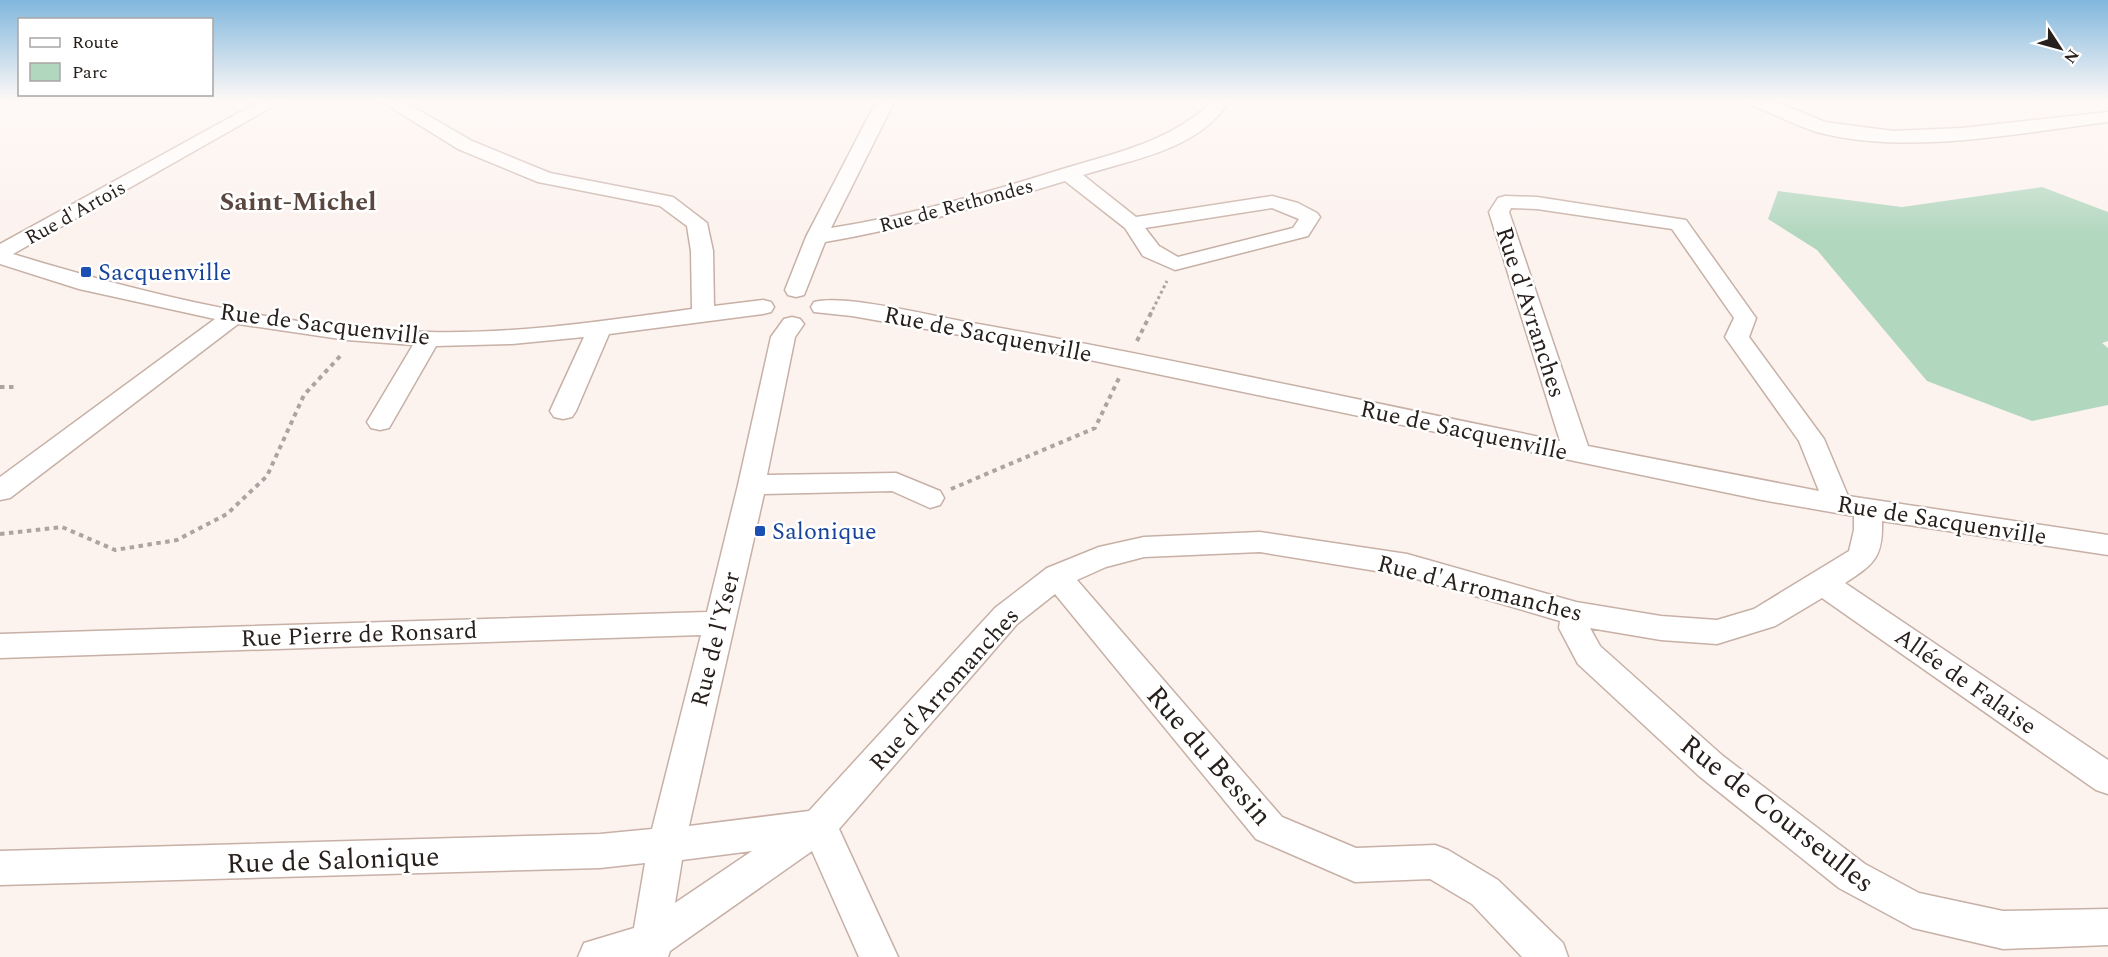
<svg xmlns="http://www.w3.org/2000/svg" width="2108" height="957" font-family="Spectral,serif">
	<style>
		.green { fill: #b2d7bf }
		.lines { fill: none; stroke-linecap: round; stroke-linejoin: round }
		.minor-casing { stroke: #c7b0a6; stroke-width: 3 }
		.path-far1 { stroke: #ada4a0; stroke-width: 3; stroke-dasharray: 3 3; stroke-linecap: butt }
		.path { stroke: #ada4a0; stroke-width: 4; stroke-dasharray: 4.5 4.5; stroke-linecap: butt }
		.minor { fill: #fff; fill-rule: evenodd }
		.transit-dot { fill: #1a4fb4; stroke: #fff; stroke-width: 2 }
		.labels { text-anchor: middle; stroke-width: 5; stroke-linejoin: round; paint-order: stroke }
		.far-street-label { font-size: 20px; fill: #28201c; stroke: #fff }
		.transit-label { font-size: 24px; fill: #164399; stroke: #fff; text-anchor: start }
		.street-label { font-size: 24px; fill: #28201c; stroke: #fff }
		.far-district-label { font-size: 26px; font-weight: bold; fill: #5a473f; stroke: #fff }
		.near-street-label { font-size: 28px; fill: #28201c; stroke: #fff }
	</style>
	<rect width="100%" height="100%" fill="#fcf2ee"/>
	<path class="green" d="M2042,187L2108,212V341L2102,343L2108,348V405L2032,421L1927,381L1817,250L1768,219L1778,191L1902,207Z"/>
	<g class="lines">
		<defs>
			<path id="minor" d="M0,100H10L0,106Z
				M262,100H284L13,254C147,295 288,329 429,332C517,334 604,321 692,309L691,251L687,226L660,206L538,182L458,149L379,100H401L472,141L550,173L673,197L707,223L713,251L714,306L763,300L771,302L774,307L771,312L763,314L609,334L576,411L572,417L563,419L554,417L550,411L584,337L512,344L436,346L389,428L380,430L371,428L367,422L413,345L347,340L238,324L10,498L0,500V477L215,319L79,289L0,264V244Z
				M877,100H895L831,228C907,216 982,194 1056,171C1110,154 1166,144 1208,105V100H1226V106C1195,150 1131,160 1083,175L1136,217L1272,196L1298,203L1317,213L1320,217L1308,236L1175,270L1143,256L1125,228L1065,181C986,205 907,228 825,242L804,295L796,297L788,295L785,290L806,237ZM1272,208L1299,219L1293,228L1178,257L1159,246L1145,228Z
				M1748,100H1772L1825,122L1893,131L1962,128L2108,112V122C2017,133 1907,156 1817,132C1794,125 1772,113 1750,104Z
				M1505,196L1537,197L1686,220L1756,318L1749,337L1824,439L1848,496L2108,535V555L1882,521C1883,558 1874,564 1845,583L2108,760V794L2096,790L1822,598L1775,626L1717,644L1661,640L1590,628L1600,646L1723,756L1865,864L1919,893L2003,911L2108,909V945L2003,949L1913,928L1839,888L1699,776L1578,664L1559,628L1560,621L1407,576L1260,552L1144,557L1106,567L1077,580L1282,817L1356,848L1435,845L1448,850L1498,880L1563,943L1568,957H1522L1472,904L1430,879L1355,882L1256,839L1055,594L1017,624L839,829L898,957H859L812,851L670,951L668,957H578L584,943L634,928L645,863L600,868L0,885V851L600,834L652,829L701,635L0,658V634L707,612L738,485L771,337L784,319L792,317L800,319L804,324L795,337L767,475L896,473L940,491L944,498L940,505L930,508L892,491L764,494L689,826L809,811L995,608L1047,568L1099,547L1144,537L1260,532L1407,554L1576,602L1661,616L1717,620L1754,609L1849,551L1854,530V516L1762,500L1023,346L852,316L814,312L811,307L814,302C846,294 931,316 967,322C1165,357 1362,401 1560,441L1489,212L1498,198ZM1511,208L1537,209L1672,229L1734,318L1725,337L1799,441L1819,491L1588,446L1509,212ZM752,851L675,903L682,860Z"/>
		</defs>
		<use href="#minor" class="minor-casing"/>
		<path class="path-far1" d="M1150,315L1167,281"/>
		<path class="path" d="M1137,341L1151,313
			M0,387H18
			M951,489L1095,428L1119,378
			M0,534L62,527L115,550L177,540L227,514L267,476L304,395L343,353"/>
		<use href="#minor" class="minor"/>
	</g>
	<linearGradient id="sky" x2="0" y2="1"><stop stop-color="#81b7dd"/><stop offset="0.43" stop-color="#fef9f7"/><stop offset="1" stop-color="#fef9f7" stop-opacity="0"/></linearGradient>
	<rect width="2108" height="234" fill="url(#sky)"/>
	<g class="transit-dot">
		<rect x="80" y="266" width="12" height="12" rx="3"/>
		<rect x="754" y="525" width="12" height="12" rx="3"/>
	</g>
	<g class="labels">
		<g class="far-street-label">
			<text transform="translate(956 205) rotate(-15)" y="7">Rue de Rethondes</text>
			<text transform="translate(75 212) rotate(-29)" y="7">Rue d'Artois</text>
		</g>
		<g class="transit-label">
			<text x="98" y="280">Sacquenville</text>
			<text x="772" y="539">Salonique</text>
		</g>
		<g class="street-label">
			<text transform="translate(1531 312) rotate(72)" y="8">Rue d'Avranches</text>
			<text transform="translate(325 324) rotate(7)" y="8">Rue de Sacquenville</text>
			<text transform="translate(988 334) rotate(11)" y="8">Rue de Sacquenville</text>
			<text transform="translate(1464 430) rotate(12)" y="8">Rue de Sacquenville</text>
			<text transform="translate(1942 520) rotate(9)" y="8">Rue de Sacquenville</text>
			<text transform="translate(1480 588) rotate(14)" y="8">Rue d'Arromanches</text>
			<text transform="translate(359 634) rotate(-2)" y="8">Rue Pierre de Ronsard</text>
			<text transform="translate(715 639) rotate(-76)" y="8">Rue de l'Yser</text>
			<text transform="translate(1966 681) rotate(35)" y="8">Allée de Falaise</text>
			<text transform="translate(944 689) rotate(-48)" y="8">Rue d'Arromanches</text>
		</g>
		<g class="far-district-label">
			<text x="298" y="210">Saint-Michel</text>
		</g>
		<g class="near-street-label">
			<text transform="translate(1210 755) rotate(49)" y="10">Rue du Bessin</text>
			<text transform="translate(1778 813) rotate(38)" y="10">Rue de Courseulles</text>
			<text transform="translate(333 859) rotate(-2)" y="10">Rue de Salonique</text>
		</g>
	</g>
	<rect x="18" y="18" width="195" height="78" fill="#ffffff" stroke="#a9a6a4" stroke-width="1.5"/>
	<rect x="30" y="38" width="30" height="9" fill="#ffffff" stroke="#a9a6a4" stroke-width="1.5"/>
	<text x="72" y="48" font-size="18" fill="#28201c">Route</text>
	<rect x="30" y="63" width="30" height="18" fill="#b2d7bf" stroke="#a9a6a4" stroke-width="1.5"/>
	<text x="72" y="78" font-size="18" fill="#28201c">Parc</text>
	<g transform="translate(2060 48) rotate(126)" stroke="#ffffff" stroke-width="4.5" paint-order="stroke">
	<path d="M0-4.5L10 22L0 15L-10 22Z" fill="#28201c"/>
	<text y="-9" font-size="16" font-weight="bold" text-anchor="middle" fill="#28201c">N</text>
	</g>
</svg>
